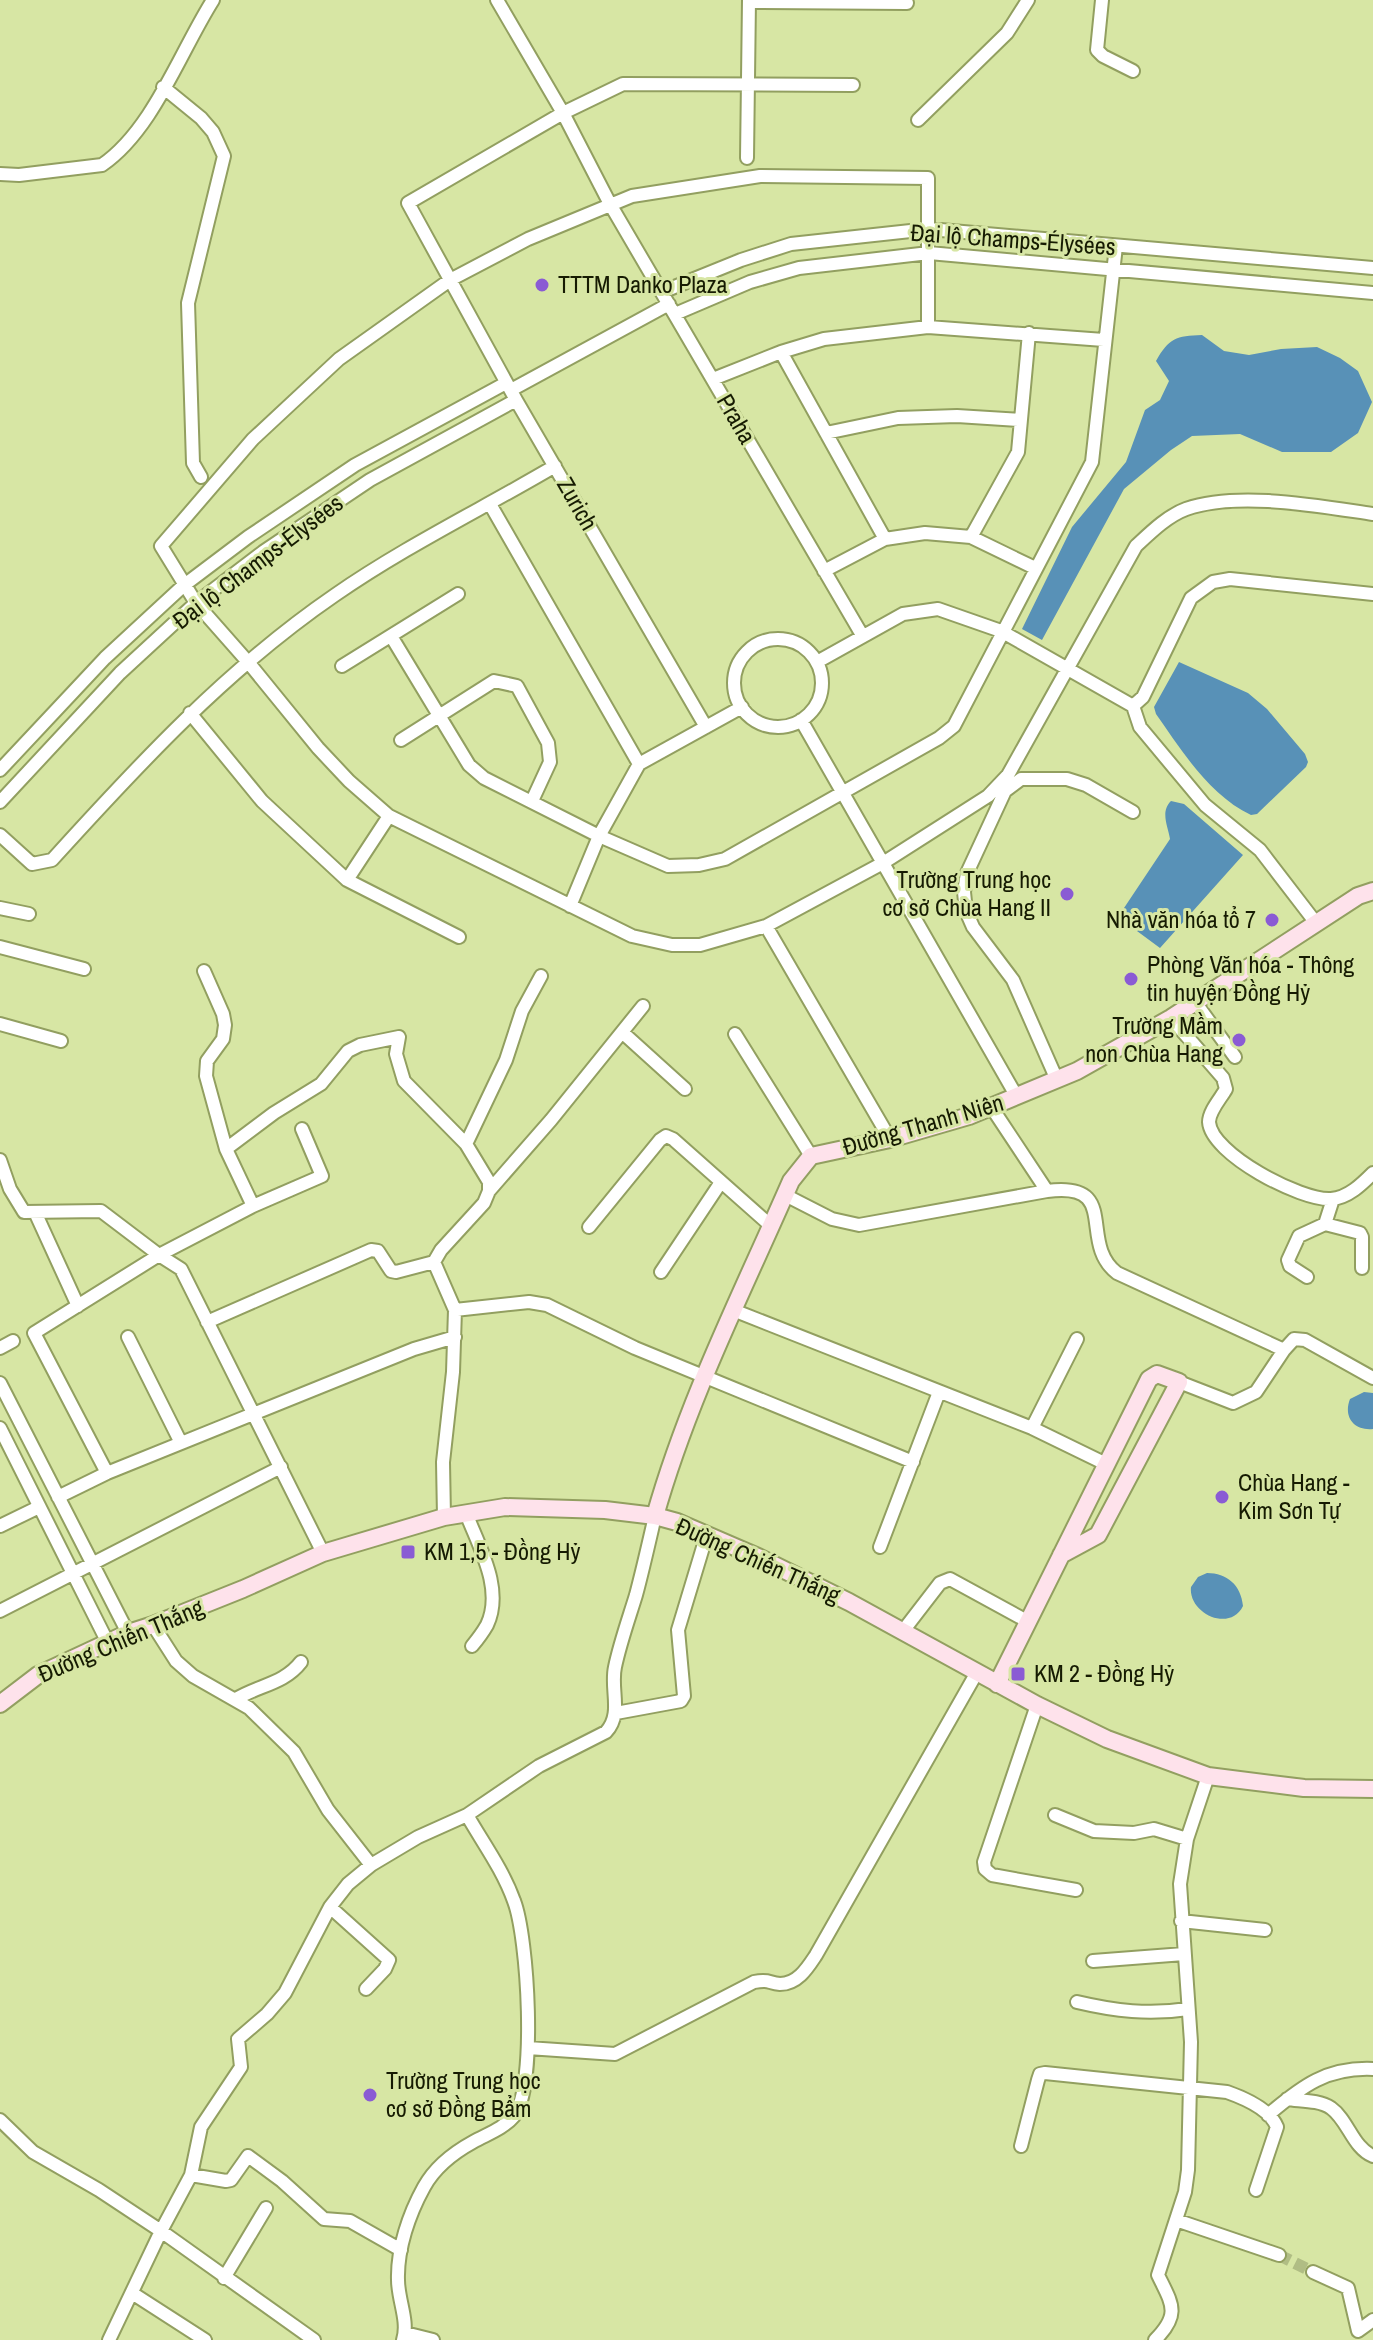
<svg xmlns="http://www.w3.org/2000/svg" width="1373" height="2340" font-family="'Archivo Narrow',sans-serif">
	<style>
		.water { fill: #5891b7 }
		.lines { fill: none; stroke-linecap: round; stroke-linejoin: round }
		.street-tunnel { stroke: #b0bd84; stroke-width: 12; stroke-dasharray: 12 6; stroke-linecap: butt }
		.street-casing { stroke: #929f60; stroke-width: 16 }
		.secondary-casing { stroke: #929f60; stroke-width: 20 }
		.street { stroke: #fff; stroke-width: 12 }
		.secondary { stroke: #fee2eb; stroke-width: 16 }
		.poi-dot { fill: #8a5bd4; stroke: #d7e6a4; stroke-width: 3 }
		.labels { text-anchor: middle; stroke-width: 6; stroke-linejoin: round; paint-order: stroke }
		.street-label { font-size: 24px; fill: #161b02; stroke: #d7e6a4 }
		.poi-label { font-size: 24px; fill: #161b02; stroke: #d7e6a4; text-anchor: start }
	</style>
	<rect width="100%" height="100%" fill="#d7e6a4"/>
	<path class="water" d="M1202,335L1224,351L1249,355L1281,349L1317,347L1340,358L1358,371L1372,402L1358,433L1331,452H1282L1240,434L1192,436L1171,450L1124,489L1042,640L1022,629L1072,527L1126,462L1145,410L1160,400L1169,381L1156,361C1169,338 1176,336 1202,335Z
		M1179,662L1248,693L1267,709L1305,754L1308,762L1306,767L1257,814L1251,815C1209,795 1182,751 1156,714L1154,707Z
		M1171,801L1184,804L1243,855L1160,948L1118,917L1170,839C1168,826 1160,812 1171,801Z
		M1364,1392L1373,1393V1429C1354,1431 1343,1417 1350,1399Z
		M1207,1573C1227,1573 1241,1585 1243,1606C1230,1633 1188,1613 1191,1587L1198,1577Z"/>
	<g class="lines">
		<path class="street-tunnel" d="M1279,2255L1313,2272"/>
		<defs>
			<path id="street" d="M497,0L563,113L610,204L862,635
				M1102,0L1097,50L1103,56L1133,71
				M749,2L907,3
				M163,87L201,118L213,132L224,156L188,303L193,463L201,477
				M918,120L1007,33L1028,0
				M747,158L749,0
				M0,174L19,175L102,165C153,130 180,52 213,0
				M662,292L741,260L791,244L929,229L1373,268
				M675,314L750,282L799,268L929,253L1373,293
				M928,327V178L760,176L632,196L528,239L450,280L339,359L253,439L161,546L196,603L248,662L318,748L349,781L389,816L632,936L672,945H700L766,926L883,863L988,796L1008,775L1136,546C1150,533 1167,516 1186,509C1238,491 1318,506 1373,514
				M781,352L885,539
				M713,379L781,352L824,339L928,327L1104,340
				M511,390L669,304
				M826,433L898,418L957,416L1020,420
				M490,504L639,764
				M971,537L1018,452L1029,333
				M824,571L885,539L925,533L971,537L1035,568
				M391,636L469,765L484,778L599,836L668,866L699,865L725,859L939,738L954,726L1092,462L1116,246
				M734 683a44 44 0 1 1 88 0a44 44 0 1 1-88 0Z
				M817,662L903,614L938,609L1001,631L1133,706L1143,697L1191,598L1213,582L1230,579L1373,594
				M342,666L458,594
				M1133,706L1140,727L1205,805L1260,850L1316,923
				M190,713L262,801L347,880L459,937
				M801,720L1017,1097
				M706,727L516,400L408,203L563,113L623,84L853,85
				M401,740L494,681L517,686L548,743L550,762L532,801
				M0,770L105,658L183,586L248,537L355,465L506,383
				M0,802L120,673L196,603L263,552L370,480L516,400
				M0,835L32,864L52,860C139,764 227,669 335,595C404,547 482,509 555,466
				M347,880L389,816
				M570,906L599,836L639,764L742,707
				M0,908L29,914
				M766,926L890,1139
				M0,947L84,969
				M204,971L223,1014L225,1025L223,1039L207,1061L206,1076L226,1149L253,1206
				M1195,1002L1235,1057
				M1171,1018L1223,1078L1226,1089C1221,1098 1209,1111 1209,1122C1211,1154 1301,1201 1331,1199C1348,1198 1362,1184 1373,1173
				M0,1024L61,1041
				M622,1032L685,1089
				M735,1034L811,1156
				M1057,1080L1013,980L973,927L966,911L964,892L967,873L1005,791L1021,779H1067L1086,785L1133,812
				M992,1108L1047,1191
				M466,1144L506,1060L522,1011L541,976
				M226,1149L274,1113L321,1084L348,1051L360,1045L399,1037L396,1054L404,1081L466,1144L489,1182V1191L484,1203L441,1250L434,1262L455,1310L453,1372L443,1462L444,1517
				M0,1160L10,1189L24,1212L101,1211L159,1255L181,1269L323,1553
				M489,1191L551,1120L643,1006
				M785,1195L832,1219L859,1225L1047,1191C1122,1181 1077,1242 1117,1273L1284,1350L1294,1339L1305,1340L1373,1378
				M1333,1199L1325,1224L1360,1233L1362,1237V1268
				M35,1212L78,1306
				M589,1227L660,1140L666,1136L673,1139L770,1225
				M661,1272L721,1182
				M1307,1277L1290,1266L1288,1260L1299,1236L1325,1224
				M455,1310L529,1302L547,1305L635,1348L913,1462
				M733,1310L1032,1428L1106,1464
				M207,1322L371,1250L378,1251L391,1271L396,1272L434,1262
				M128,1337L181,1443
				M0,1348L13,1341
				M1179,1382L1233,1403L1256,1392L1284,1350
				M0,1383L128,1633
				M0,1428L108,1643
				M1032,1428L1077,1339
				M107,1473L34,1333L159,1255L253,1206L322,1176L302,1129
				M58,1497L107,1473L414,1349L455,1337
				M466,1513C479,1547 504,1589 487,1625C483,1632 477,1640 472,1646
				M0,1526L39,1507
				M880,1547L939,1392
				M0,1611L281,1467
				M153,1625L176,1661L193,1676L249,1708L294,1752L328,1810L371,1865
				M903,1631L940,1583L950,1579L1027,1621
				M236,1699C259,1685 284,1684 301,1662
				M1037,1705L984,1862L985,1869L992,1875L1076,1890
				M616,1713L681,1701L684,1696L678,1630L707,1534
				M1055,1815L1094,1831L1134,1833L1154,1829L1187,1839
				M330,1907L389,1960L385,1969L366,1989
				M1181,1921L1265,1930
				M1093,1961L1184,1954
				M1077,2002C1115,2011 1149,2015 1188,2009
				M528,2048L615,2054L754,1982C770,1979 768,1983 780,1984C798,1984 808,1967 816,1955L976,1674
				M1287,2099C1301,2101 1319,2100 1331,2108C1348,2120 1353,2148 1373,2156
				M1268,2115C1302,2086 1327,2067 1373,2069
				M0,2120L33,2152L99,2190L161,2231L314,2340
				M1021,2146L1038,2080L1040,2074L1045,2073L1227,2092C1244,2098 1270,2109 1277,2127L1256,2190
				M191,2175L226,2181L231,2180L248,2156L282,2181L324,2219L350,2221L401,2250
				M1176,2220L1279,2255
				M1313,2272L1348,2288L1358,2331L1373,2320
				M224,2278L266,2208
				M132,2293L205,2340
				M405,2333L433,2340
				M109,2340L161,2231L191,2175L201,2127L241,2067L238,2039L267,2014L285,1993L330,1907L348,1884L371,1865L418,1837L467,1815L539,1766L606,1732C623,1714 610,1689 615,1667C620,1643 629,1618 636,1595C643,1569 649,1542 655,1516
				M403,2340C409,2321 398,2300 398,2280C397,2249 409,2214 424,2187C435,2167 453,2153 473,2142C487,2134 503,2129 514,2116C537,2087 528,1937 514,1901C503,1870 483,1843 467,1815
				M1155,2340C1181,2314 1172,2304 1158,2275L1185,2192L1188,2170L1191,2042L1180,1884L1187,1839L1208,1776"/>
			<path id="secondary" d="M655,1516C688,1399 743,1291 791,1181L811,1156L890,1139L969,1116L1077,1071L1171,1018L1358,896L1373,891
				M997,1684L1149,1379L1157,1374L1179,1382L1098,1535L1061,1555
				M0,1704L38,1675L128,1633L153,1625L243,1589L323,1553L444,1517L505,1507L605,1510L655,1516L677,1522L758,1557L849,1602L1037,1705L1107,1739L1208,1776L1304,1788L1373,1789"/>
		</defs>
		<use href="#street" class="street-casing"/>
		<use href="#secondary" class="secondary-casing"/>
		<use href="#street" class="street"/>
		<use href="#secondary" class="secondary"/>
	</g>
	<g class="poi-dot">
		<circle cx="542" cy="285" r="8"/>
		<circle cx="1067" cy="894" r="8"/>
		<circle cx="1272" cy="920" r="8"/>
		<circle cx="1131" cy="979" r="8"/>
		<circle cx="1239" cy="1040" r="8"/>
		<circle cx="1222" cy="1497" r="8"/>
		<rect x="400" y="1544" width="16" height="16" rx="4"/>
		<rect x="1010" y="1666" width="16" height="16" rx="4"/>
		<circle cx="370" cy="2095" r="8"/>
	</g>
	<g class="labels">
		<g class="street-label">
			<text transform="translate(1013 240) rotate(4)" y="8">Đại lộ Champs-Élysées</text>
			<text transform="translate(736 419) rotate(60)" y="8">Praha</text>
			<text transform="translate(577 504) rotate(60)" y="8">Zurich</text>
			<text transform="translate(258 562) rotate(-37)" y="8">Đại lộ Champs-Élysées</text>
			<text transform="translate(923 1125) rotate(-16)" y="8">Đường Thanh Niên</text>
			<text transform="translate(758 1561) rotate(24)" y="8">Đường Chiến Thắng</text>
			<text transform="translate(121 1641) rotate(-23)" y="8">Đường Chiến Thắng</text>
		</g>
		<g class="poi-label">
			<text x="558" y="293">TTTM Danko Plaza</text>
			<text x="1051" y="888" text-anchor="end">Trường Trung học<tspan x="1051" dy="28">cơ sở Chùa Hang II</tspan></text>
			<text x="1256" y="928" text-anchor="end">Nhà văn hóa tổ 7</text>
			<text x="1147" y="973">Phòng Văn hóa - Thông<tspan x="1147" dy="28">tin huyện Đồng Hỷ</tspan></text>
			<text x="1223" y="1034" text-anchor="end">Trường Mầm<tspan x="1223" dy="28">non Chùa Hang</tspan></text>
			<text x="1238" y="1491">Chùa Hang -<tspan x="1238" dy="28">Kim Sơn Tự</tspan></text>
			<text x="424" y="1560">KM 1,5 - Đồng Hỷ</text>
			<text x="1034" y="1682">KM 2 - Đồng Hỷ</text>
			<text x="386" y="2089">Trường Trung học<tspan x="386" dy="28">cơ sở Đồng Bẩm</tspan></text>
		</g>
	</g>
</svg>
